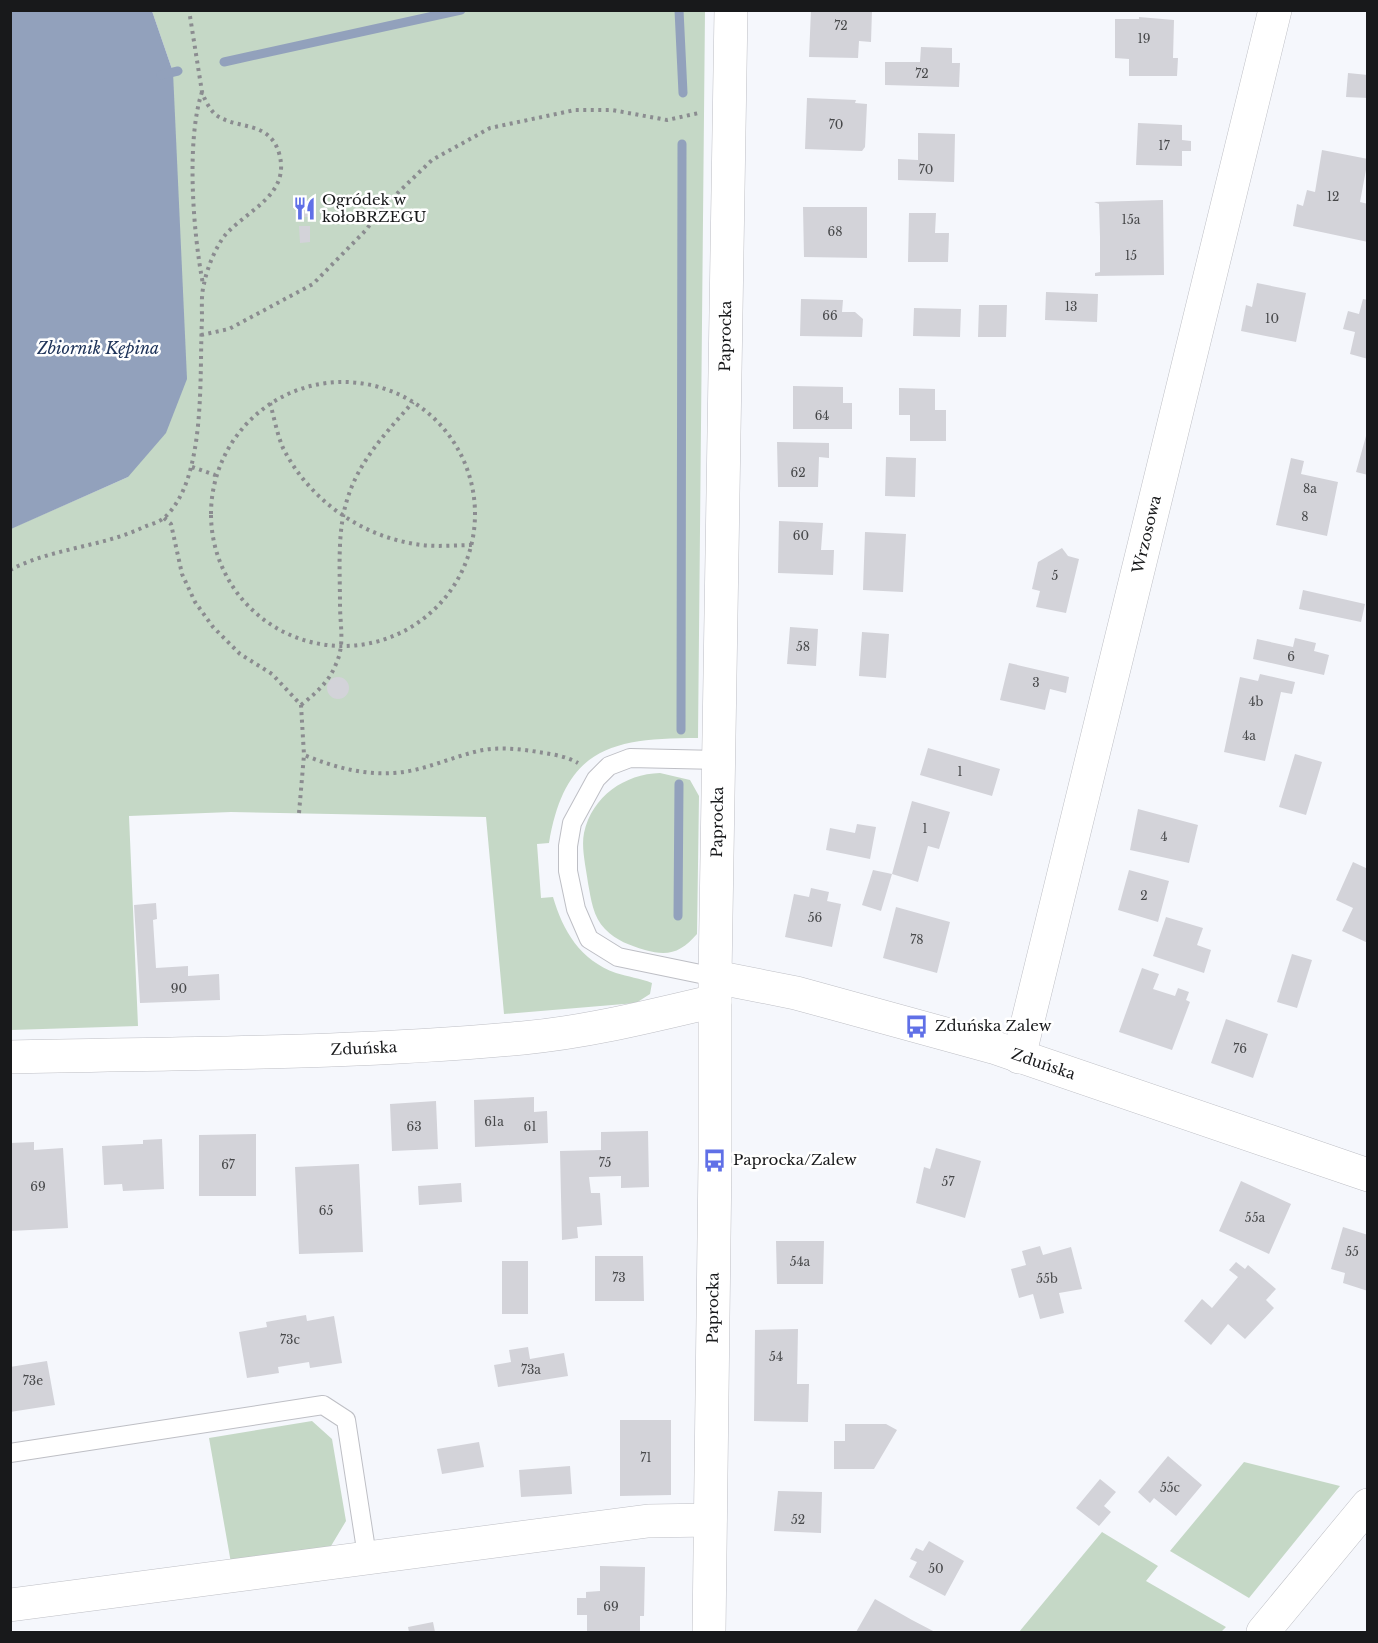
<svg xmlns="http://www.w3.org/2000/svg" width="1378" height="1643" font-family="'Libre Baskerville',serif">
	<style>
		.green { fill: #c5d8c6 }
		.water { fill: #92a1bc }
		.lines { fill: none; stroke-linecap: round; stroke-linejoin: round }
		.stream { stroke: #92a1bc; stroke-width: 9 }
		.building { fill: #d3d3d9 }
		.service-casing { stroke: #bebfc5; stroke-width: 20 }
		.minor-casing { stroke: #bebfc5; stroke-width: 34 }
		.tertiary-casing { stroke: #bebfc5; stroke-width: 34 }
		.path { stroke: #8b8c90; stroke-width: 4; stroke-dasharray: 3 4.5; stroke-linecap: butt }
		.service { stroke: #fff; stroke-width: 18 }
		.minor { stroke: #fff; stroke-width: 33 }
		.tertiary { stroke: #fff; stroke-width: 33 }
		.labels { text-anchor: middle; stroke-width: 5; stroke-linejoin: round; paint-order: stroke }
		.number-label { font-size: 12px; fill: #47484a }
		.poi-label { font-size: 15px; fill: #18191b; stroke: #fff; text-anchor: start }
		.street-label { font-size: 15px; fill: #18191b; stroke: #fff }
		.water-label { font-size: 16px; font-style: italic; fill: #20355b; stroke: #fff }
	</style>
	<rect width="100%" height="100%" fill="#f5f7fc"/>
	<path class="green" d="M152,11H705L698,738C611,738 565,748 549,843L537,844L541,898L553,897C563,931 580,960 616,973C628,977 640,978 652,983L650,994L636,1003L504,1014L486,817L231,812L129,816L138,1026L11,1030L10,529L128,477L173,72Z
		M660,773L690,780L699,796L697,934C681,952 669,957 645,950C629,945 617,941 605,929C593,917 591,899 588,883C586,867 581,848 584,833C592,796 625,774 660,773Z
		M312,1421L332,1439L346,1521L331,1546L231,1563L209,1438Z
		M1244,1462L1340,1486L1249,1598L1170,1551Z
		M1102,1532L1158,1566L1146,1581L1226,1627L1221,1632H1019Z"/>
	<path class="water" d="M10,11H152L173,72L187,379L166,433L128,477L11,529Z"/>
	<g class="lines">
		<path class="stream" d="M679,10L683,93
			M224,62L461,10
			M161,75L178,71
			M681,730L682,144
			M678,916L679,784"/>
	</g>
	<path class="building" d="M811,10H872L871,42L859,41L858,58L809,57Z
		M1139,17L1174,20L1173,58H1178L1177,76H1129V59L1115,58V19H1139Z
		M921,47L952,48V63H960L959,87L885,85V62H920Z
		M1348,73L1368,75V98L1346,97Z
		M807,98L856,100L855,103L867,104L865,147L862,151L805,149Z
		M1138,123L1182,125V140L1191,141V151H1182V166L1136,165Z
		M918,133L955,134L954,182L898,180V159L918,160Z
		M1322,150L1368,159L1360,202L1368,204V242L1293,226L1297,204L1303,206L1307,190L1315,192Z
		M1163,200L1164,275L1095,276V273L1100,272V237L1099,204L1094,202Z
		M299,201H308V217H299Z
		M803,207H867V258L804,257Z
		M909,213H936L935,233H949L948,262H908Z
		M299,226H310V242L300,243Z
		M1257,283L1306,293L1296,342L1241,331L1246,305L1252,307Z
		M1046,292L1098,294L1097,322L1045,320Z
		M801,299L843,300L842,312H855L863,319L862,337L800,336Z
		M1363,299L1368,300V359L1350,354L1355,332L1343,329L1348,311L1359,314Z
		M979,305H1007L1006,337H978Z
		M914,308L961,309L960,337L913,336Z
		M793,386L843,387V403H852V429H793Z
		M899,388L935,389V410H946V441H910V415H899Z
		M1366,436L1368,437V475L1356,472Z
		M777,442L829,443V458L819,457L818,487H778Z
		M886,457L916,458L915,497L885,496Z
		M1291,458L1304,461L1301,474L1338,482L1327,536L1276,525Z
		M779,521L823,523L821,550H834L833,575L778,573Z
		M865,532L906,534L903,592L863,590Z
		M1062,548L1068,556L1079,559L1066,613L1036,607L1040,591L1032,589L1038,562Z
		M1303,590L1365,604L1361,622L1299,609Z
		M790,627L818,629L816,666L787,664Z
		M862,632L889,634L886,678L859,676Z
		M1295,638L1316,643L1314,651L1329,655L1324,675L1253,659L1257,639L1293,647Z
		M1009,663L1069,677L1066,693L1050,689L1045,710L1000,700Z
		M1260,674L1295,682L1292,694L1281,692L1265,761L1224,752L1240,677L1258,681Z
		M327 688a11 11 0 1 1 22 0a11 11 0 1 1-22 0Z
		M928,748L1000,769L992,796L920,775Z
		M1295,754L1322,762L1306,815L1279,807Z
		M912,801L950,812L939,849L928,846L918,882L892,874L881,911L862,905L873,870L892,874Z
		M1138,809L1198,825L1189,863L1130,850Z
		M857,824L876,827L870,859L826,850L830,828L855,833Z
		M1353,862L1368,869V943L1342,931L1353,908L1336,900Z
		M1129,870L1169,881L1158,922L1118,910Z
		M811,888L829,892L827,901L841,904L832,947L785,937L794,894L809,897Z
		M156,903L157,919L153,920L156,968L188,966V976L219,974L220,1000L140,1003L134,905Z
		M896,907L950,922L937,973L883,958Z
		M1166,917L1203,928L1197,945L1211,950L1204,973L1153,956Z
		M1292,954L1312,960L1297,1008L1277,1002Z
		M1142,968L1159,974L1153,989L1175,996L1178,988L1189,992L1186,1000L1190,1002L1172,1050L1119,1032Z
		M1226,1019L1268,1034L1253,1078L1211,1063Z
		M534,1097V1112L547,1111L548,1143L475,1147L474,1100Z
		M436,1101L438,1149L392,1151L390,1104Z
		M648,1131L649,1187L621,1188V1176L589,1177L591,1193H600L602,1225L577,1227L578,1238L562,1240L560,1151L601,1150V1132Z
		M256,1134V1196H199V1135Z
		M162,1139L164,1189L123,1191L122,1184L104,1185L102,1146L141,1144H143V1140Z
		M34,1142V1150L63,1148L68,1228L11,1231L10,1143Z
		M936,1148L981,1161L965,1218L916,1203L924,1167L930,1169Z
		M359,1164L363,1252L299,1254L295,1167Z
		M1241,1181L1291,1204L1269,1254L1219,1231Z
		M461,1183L462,1202L419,1205L418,1186Z
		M1343,1227L1368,1235V1291L1343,1283L1345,1273L1331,1269Z
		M776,1241H824L823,1284H777Z
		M1040,1246L1043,1255L1071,1247L1082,1289L1059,1293L1064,1313L1040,1319L1033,1294L1019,1298L1011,1269L1026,1265L1022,1251Z
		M595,1256H643L644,1301H595Z
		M502,1261H528V1314H502Z
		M1236,1262L1245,1269L1248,1265L1276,1289L1266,1300L1274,1308L1245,1339L1228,1324L1211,1345L1184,1321L1202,1299L1212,1308L1238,1277L1229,1270Z
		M306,1315L307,1321L334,1316L342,1363L310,1368L309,1362L278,1367L279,1373L247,1378L239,1332L267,1327L266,1322Z
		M798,1329L797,1384H809L808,1422L754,1421L755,1330Z
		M528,1347L530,1359L564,1353L568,1376L498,1387L494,1365L511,1362L509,1350Z
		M47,1361L55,1405L10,1412V1367Z
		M620,1420H671V1495L620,1496Z
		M845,1424H886L897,1430L874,1469H834V1441H845Z
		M479,1442L484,1467L442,1474L437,1449Z
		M1168,1456L1202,1485L1176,1516L1154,1498L1150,1503L1138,1492Z
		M570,1466L572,1494L521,1497L519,1470Z
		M1100,1479L1116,1492L1104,1506L1111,1512L1099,1526L1076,1508Z
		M778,1491L822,1492L821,1533L774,1531Z
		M929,1541L964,1561L945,1596L909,1577L917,1562L910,1559L916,1548L923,1551Z
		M600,1566L645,1567L644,1616H640V1632H587V1615H577V1598H586V1592L600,1591Z
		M875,1599L912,1620L935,1632H856Z
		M433,1622L435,1632H409L408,1627Z"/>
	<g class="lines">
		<defs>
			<path id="service" d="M715,977L618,957L589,939L576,909L568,871V846L572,823L596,779L609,766L630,758L719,760
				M10,1453L323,1405L346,1420L367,1556"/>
			<g id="minor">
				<path id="s1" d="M1019,1057L1275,10"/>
				<path d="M10,1605L648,1521L710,1520"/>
				<path d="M1263,1632L1368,1505"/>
			</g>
			<g id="tertiary">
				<path id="s2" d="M715,977L796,993L993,1047L1368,1175"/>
				<path id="s3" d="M10,1057C181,1053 353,1054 523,1038C588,1032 651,1016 715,1001"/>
				<path id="s4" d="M709,1632L715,1160V977L731,10"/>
			</g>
		</defs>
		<use href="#service" class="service-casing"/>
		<use href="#minor" class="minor-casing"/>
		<use href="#tertiary" class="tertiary-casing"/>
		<path class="path" d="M202,92C186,140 193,233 203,284
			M201,335L229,329L313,284L366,230L382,208L432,160L490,128L575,110H612L667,120L699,113
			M211 514a132 132 0 1 1 264 0a132 132 0 1 1-264 0Z
			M270,403C274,417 277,434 283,448C310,501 363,538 422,545C439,547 457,545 473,545
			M192,467L215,475
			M164,518L171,524L182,574L195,602L213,627L240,654L272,674L301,705L304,755C334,767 362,775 394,773C425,771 453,756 483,750C501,747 520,749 538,752C551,754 566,756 578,763
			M10,570C52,548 102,547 144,527C151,524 160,522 165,517C207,478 199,374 202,320C202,308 201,295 204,284C207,268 216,246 226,234C249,209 291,194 279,153C269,120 237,130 216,115C209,109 205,100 202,92L189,10
			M301,705C316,693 329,682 336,664C345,645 340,625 340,605C340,571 337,532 347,500C359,460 387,432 413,402
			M299,813L304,755"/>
		<use href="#service" class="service"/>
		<use href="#minor" class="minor"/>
		<use href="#tertiary" class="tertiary"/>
	</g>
	<defs>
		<symbol id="restaurant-bare" viewBox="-9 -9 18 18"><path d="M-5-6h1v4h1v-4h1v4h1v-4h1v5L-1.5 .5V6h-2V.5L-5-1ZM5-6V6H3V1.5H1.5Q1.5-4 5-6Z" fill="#6070e7" stroke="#fff" stroke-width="2.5" paint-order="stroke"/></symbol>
		<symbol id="bus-bare" viewBox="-9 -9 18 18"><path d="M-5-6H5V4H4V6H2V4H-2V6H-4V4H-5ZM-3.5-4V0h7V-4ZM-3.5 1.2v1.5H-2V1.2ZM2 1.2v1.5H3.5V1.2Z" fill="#6070e7" stroke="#fff" stroke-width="2.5" paint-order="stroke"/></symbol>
	</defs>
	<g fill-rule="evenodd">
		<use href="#restaurant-bare" x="288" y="192" width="33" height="33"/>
		<use href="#bus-bare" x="900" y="1010" width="33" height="33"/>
		<use href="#bus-bare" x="698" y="1144" width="33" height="33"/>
	</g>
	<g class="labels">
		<g class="number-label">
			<text x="841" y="30">72</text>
			<text x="1144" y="43">19</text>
			<text x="922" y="78">72</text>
			<text x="836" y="129">70</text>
			<text x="1164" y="150">17</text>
			<text x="926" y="174">70</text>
			<text x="1333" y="201">12</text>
			<text x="1131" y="224">15a</text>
			<text x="835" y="236">68</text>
			<text x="1131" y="260">15</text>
			<text x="1071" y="311">13</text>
			<text x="830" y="320">66</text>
			<text x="1272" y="323">10</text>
			<text x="822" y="420">64</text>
			<text x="798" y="477">62</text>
			<text x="1310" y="493">8a</text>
			<text x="1305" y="521">8</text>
			<text x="801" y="540">60</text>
			<text x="1055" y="580">5</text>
			<text x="803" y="651">58</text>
			<text x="1291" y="661">6</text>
			<text x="1036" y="687">3</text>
			<text x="1256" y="706">4b</text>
			<text x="1249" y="740">4a</text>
			<text x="960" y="776">1</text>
			<text x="925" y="833">1</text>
			<text x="1164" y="841">4</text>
			<text x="1144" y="900">2</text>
			<text x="815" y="922">56</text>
			<text x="917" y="944">78</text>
			<text x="179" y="993">90</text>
			<text x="1240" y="1053">76</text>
			<text x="494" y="1126">61a</text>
			<text x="414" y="1131">63</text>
			<text x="530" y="1131">61</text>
			<text x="605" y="1167">75</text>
			<text x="228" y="1169">67</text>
			<text x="948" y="1186">57</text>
			<text x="38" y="1191">69</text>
			<text x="326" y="1215">65</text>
			<text x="1255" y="1222">55a</text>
			<text x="1352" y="1256">55</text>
			<text x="800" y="1266">54a</text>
			<text x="619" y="1282">73</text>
			<text x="1047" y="1283">55b</text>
			<text x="290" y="1344">73c</text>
			<text x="776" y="1361">54</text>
			<text x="531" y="1374">73a</text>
			<text x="33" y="1385">73e</text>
			<text x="646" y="1462">71</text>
			<text x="1170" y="1492">55c</text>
			<text x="798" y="1524">52</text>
			<text x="936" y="1573">50</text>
			<text x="611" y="1611">69</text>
		</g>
		<g class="poi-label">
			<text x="322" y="205">Ogródek w<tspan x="322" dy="17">kołoBRZEGU</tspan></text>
			<text x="935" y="1031">Zduńska Zalew</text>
			<text x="733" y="1165">Paprocka/Zalew</text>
		</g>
		<g class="street-label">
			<text dy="5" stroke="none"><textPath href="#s4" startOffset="1296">Paprocka</textPath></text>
			<text dy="5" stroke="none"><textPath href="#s1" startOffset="538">Wrzosowa</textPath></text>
			<text dy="5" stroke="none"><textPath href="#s4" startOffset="810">Paprocka</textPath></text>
			<text dy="5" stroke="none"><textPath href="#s3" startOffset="354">Zduńska</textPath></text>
			<text dy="5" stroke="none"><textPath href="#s2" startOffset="340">Zduńska</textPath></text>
			<text dy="5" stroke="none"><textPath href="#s4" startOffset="324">Paprocka</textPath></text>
		</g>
		<g class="water-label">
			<text x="98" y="354">Zbiornik Kępina</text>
		</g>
	</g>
	<rect width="1378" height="1643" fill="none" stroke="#18191b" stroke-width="24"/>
</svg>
